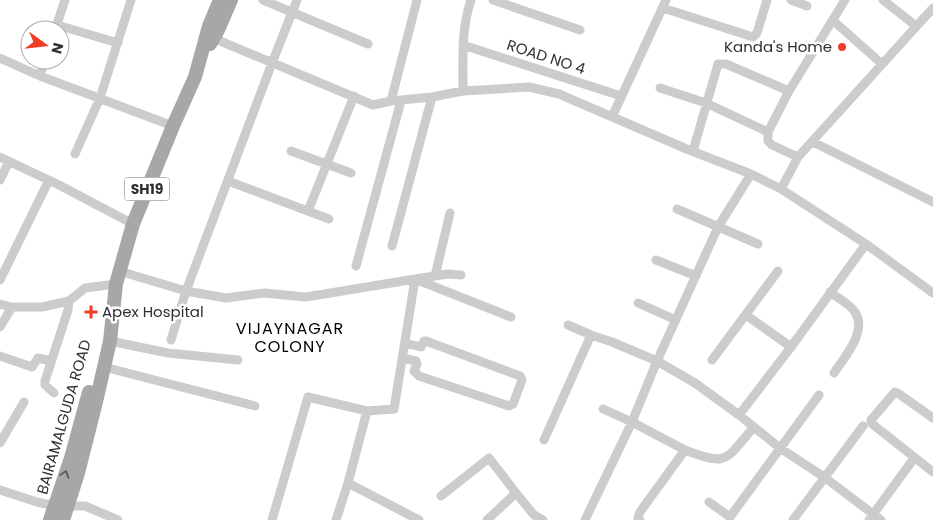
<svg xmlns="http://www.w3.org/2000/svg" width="933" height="520" font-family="Poppins,sans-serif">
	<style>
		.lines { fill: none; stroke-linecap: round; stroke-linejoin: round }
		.street { stroke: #ccc; stroke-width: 9 }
		.primary { stroke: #a7a7a7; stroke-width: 14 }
		.oneway { stroke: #5f5f5f }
		.poi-dot { fill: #f23c25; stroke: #fff; stroke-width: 2 }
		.labels { text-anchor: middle; stroke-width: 5; stroke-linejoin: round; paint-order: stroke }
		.shield { fill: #fff; stroke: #6d6d6d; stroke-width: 1 }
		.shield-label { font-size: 14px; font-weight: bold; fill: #2f2f2f }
		.poi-label { font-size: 15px; fill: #2f2f2f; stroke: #fff; text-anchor: end }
		.street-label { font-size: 15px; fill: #2f2f2f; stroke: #fff }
		.neighbourhood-label { font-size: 16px; letter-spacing: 1px; fill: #000; stroke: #fff }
	</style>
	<rect width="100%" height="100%" fill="#fff"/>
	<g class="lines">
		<path class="street" d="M263,0L368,44
			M297,0L272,63L186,291L226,298L264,293L306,297L415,279L511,317
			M493,0L580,30
			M791,0L807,6
			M883,0L916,26
			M663,8L753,37L757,33L767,0
			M837,24L882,64
			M57,25L118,43
			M55,30L65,0
			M213,38L373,105L391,101L432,97L463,91L529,87L559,94L689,150L751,174L781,189L866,244L933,293
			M463,45L621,96
			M0,58L40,76L173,126
			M40,76L45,60
			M660,88L706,103L768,132
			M463,91C463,60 461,29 471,0
			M391,101L417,0
			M612,117L666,0
			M813,142L933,202
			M291,151L351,173
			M693,151L718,64H726L789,91
			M75,154L100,98L131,0
			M0,157L59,185L133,224
			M798,157L772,145L768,141V132L789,91L845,0
			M0,180L9,161
			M228,181L329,219
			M781,189L798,157L933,8
			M677,209L758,244
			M308,211L354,96
			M392,246L432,97
			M656,260L696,276
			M356,266L401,101
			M119,271L186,291L171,340
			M435,276L450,213
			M0,280L49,180
			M830,292C838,298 850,304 855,312C868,332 844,357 834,373
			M638,303L676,320
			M0,304L12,307H42L69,301L85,288L116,284
			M746,315L791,347
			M568,325L591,335
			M0,327L12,307
			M110,341L168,353L238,360
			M0,356L32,367L38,358L51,361
			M402,358L416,361L417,364L414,371L419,376L509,406L513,404L522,380L520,376L426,341H424L421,347L405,343
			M712,360L778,271
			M104,367L255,406
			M54,393L45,385V381L68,310L69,301
			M603,409L632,422L685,450L640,512L638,518L640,520
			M739,415L791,347L866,244
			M933,418L899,394L895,392L871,420V423L933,472
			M544,440L591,335L612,342L657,361L695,383L739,415L780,448L824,477L881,520
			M0,443L24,402
			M685,450C729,467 725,460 754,427
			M348,483L419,520
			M0,490L37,502L55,506H85L118,520
			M441,496L489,458L516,493
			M709,502L730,517L819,395
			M272,520L308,397L367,411L394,409L415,279L448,274L461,275
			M336,520L348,483L367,411
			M487,520L516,493L534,515L543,520
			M585,520L632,422L657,361L718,227L751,174
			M793,520L863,426
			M869,520L912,461"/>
		<path class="primary" d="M210,44L218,30L231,0
			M50,520L71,458L89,392
			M63,520L78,473L96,402L110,341L116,284L133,224L173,126L195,77L209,26L220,0"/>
	</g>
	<defs><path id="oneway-chevron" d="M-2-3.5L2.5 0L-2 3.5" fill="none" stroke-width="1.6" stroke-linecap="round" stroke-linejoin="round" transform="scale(1.25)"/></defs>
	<use class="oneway" href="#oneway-chevron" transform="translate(65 474) rotate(-72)"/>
	<g class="poi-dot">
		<circle cx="842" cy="47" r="5"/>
		<path d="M88.5 304.5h5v5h5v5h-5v5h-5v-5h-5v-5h5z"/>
	</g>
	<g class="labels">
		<rect class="shield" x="124.5" y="177.5" width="45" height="23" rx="4"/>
		<g class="shield-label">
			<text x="147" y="194">SH19</text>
		</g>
		<g class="poi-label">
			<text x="832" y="52">Kanda's Home</text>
			<text x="102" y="317" text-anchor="start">Apex Hospital</text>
		</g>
		<g class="street-label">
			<text transform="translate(546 57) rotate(18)" y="5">ROAD NO 4</text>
			<text transform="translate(64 417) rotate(-74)" y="5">BAIRAMALGUDA ROAD</text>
		</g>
		<g class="neighbourhood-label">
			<text x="290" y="334">VIJAYNAGAR<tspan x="290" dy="18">COLONY</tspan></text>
		</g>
	</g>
	<g transform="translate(45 45) rotate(105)"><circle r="24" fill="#ffffff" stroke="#acacac"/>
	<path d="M0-4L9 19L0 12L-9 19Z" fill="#f23c25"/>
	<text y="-8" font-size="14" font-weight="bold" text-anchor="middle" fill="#2f2f2f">N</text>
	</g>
</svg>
